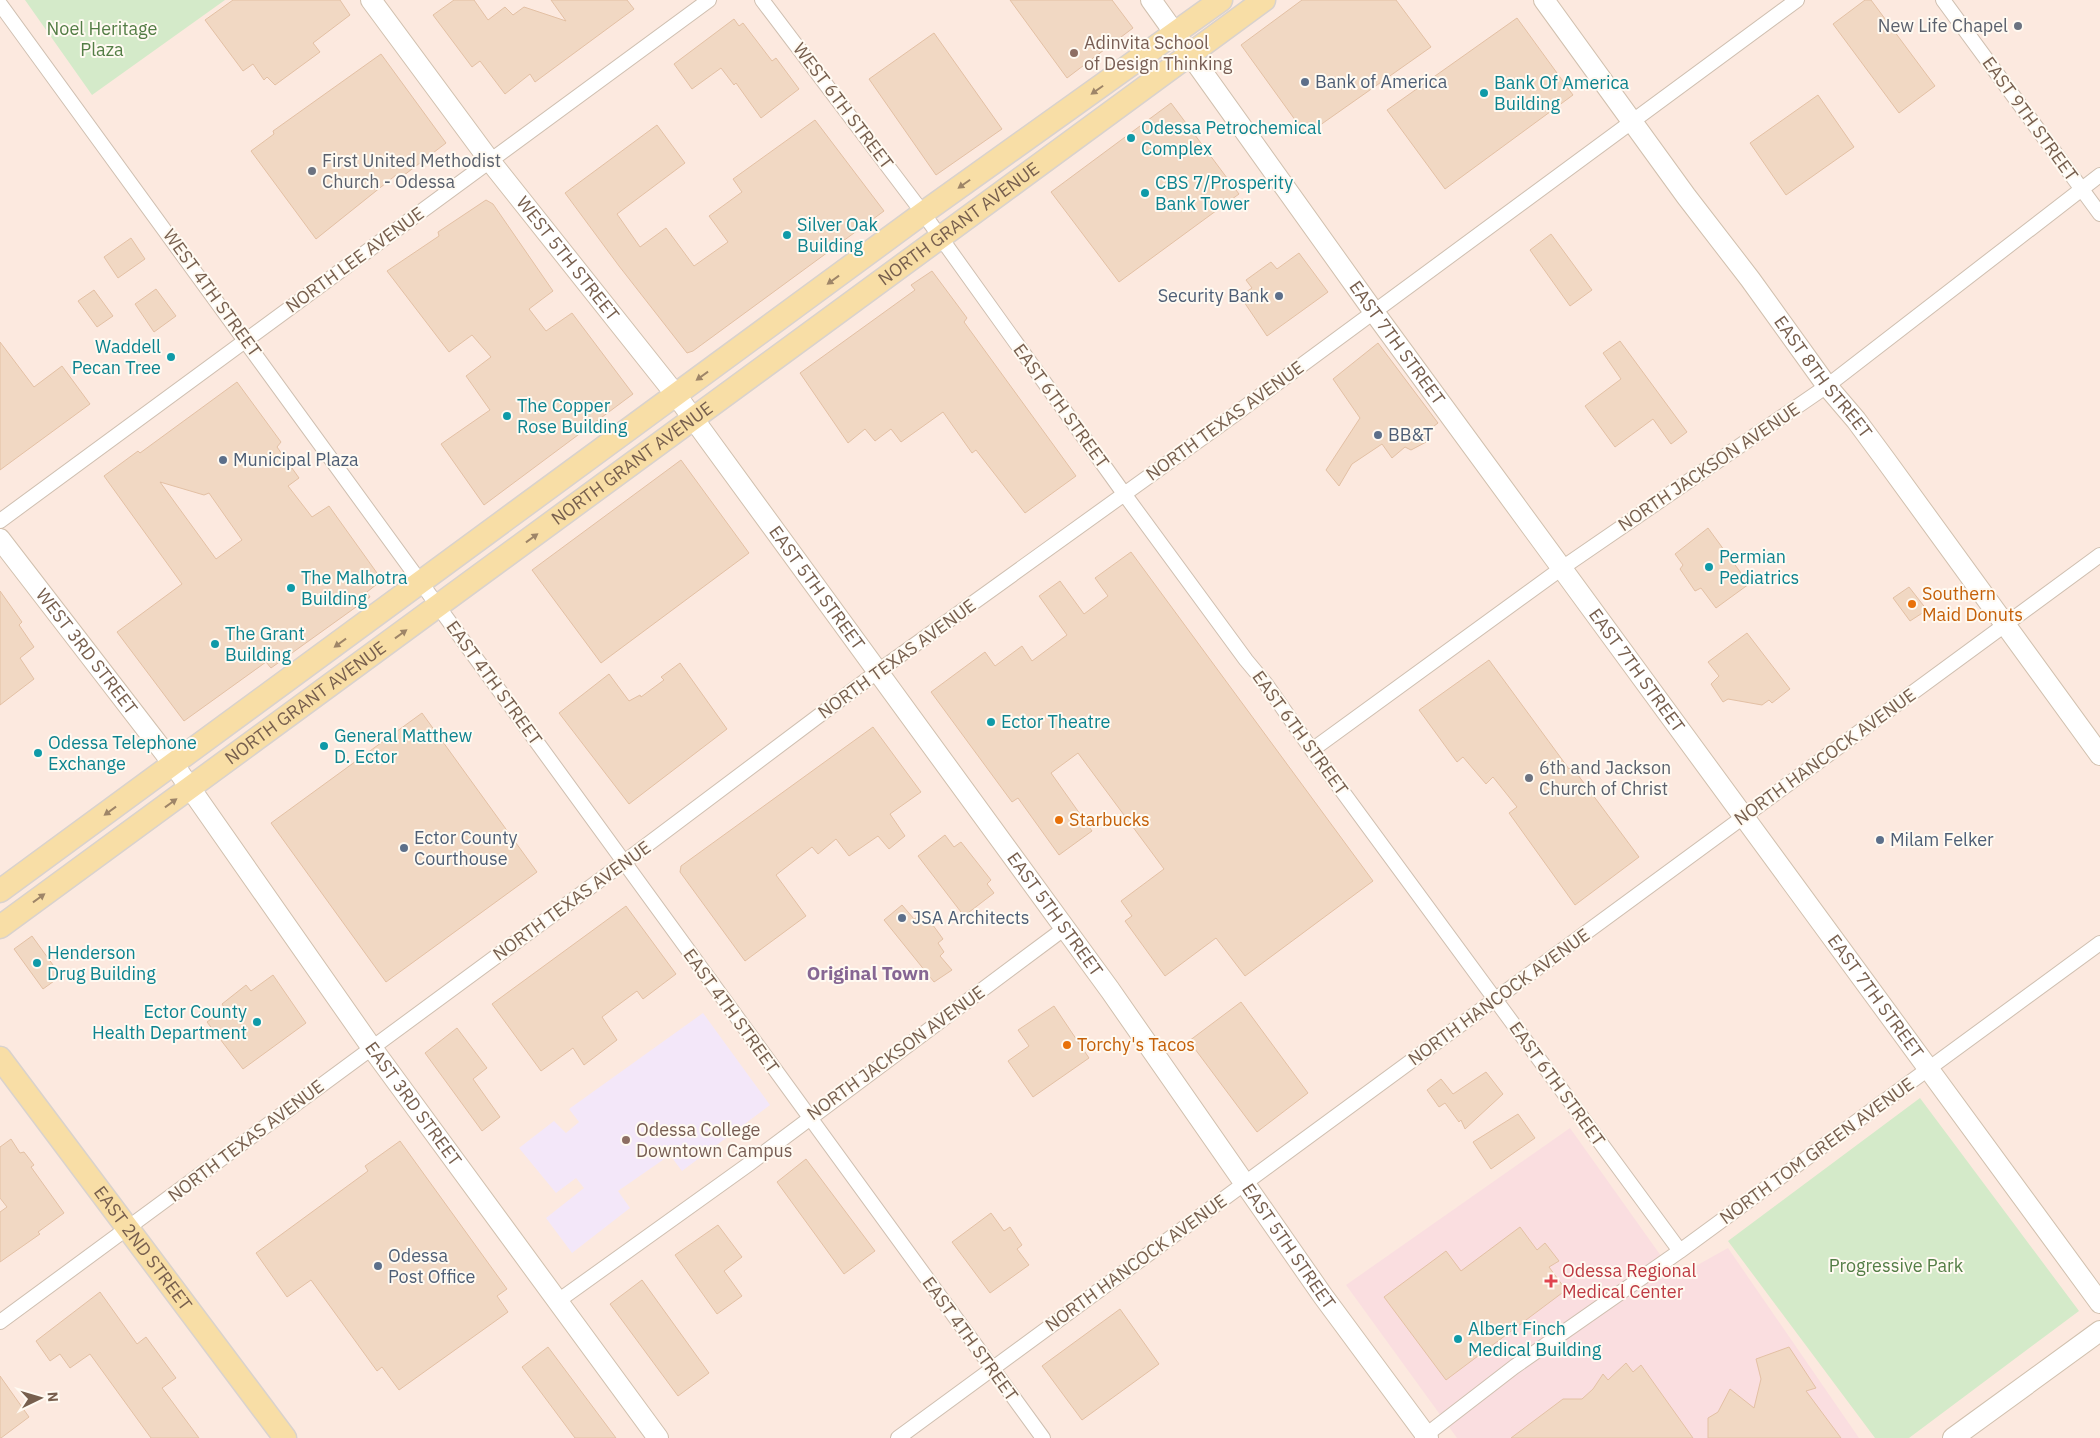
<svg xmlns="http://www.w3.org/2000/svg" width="2100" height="1438" font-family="'IBM Plex Sans',sans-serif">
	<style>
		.commercial { fill: #fce9df }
		.education { fill: #f3e7f9 }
		.medical { fill: #fadee0 }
		.green { fill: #d4eac9 }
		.building { fill: #f1d8c3; stroke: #e3c0a4; fill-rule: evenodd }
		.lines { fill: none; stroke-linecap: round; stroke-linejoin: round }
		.street-casing { stroke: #cfbfb0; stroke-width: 16 }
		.secondary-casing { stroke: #d1c0ae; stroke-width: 22 }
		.primary-casing { stroke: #d9d2cd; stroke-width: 25 }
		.street { stroke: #fff; stroke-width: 14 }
		.secondary { stroke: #fff; stroke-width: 20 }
		.primary { stroke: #f8dea6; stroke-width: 22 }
		.oneway { fill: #9e8568 }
		.worship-dot { fill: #6b7280; stroke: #fffaf2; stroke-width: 2 }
		.education-dot { fill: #8d6e63; stroke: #fffaf2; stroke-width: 2 }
		.service-dot { fill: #5c6f8a; stroke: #fffaf2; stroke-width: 2 }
		.culture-dot { fill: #0f9aa8; stroke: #fffaf2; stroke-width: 2 }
		.food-dot { fill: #e8710a; stroke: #fffaf2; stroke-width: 2 }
		.health-dot { fill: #e0444e; stroke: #fffaf2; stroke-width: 2 }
		.labels { text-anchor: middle; stroke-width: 4; stroke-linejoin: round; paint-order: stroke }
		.worship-label { font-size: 18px; fill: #5b616d; stroke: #fffaf2; text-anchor: start }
		.park-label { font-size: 18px; fill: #537d45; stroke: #fffaf2 }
		.education-label { font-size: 18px; fill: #785e54; stroke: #fffaf2; text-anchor: start }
		.service-label { font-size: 18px; fill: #4e5e75; stroke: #fffaf2; text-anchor: start }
		.culture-label { font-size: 18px; fill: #0d838f; stroke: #fffaf2; text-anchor: start }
		.street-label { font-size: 18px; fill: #775f4e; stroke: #fffaf2 }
		.food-label { font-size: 18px; fill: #c56008; stroke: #fffaf2; text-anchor: start }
		.health-label { font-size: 18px; fill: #be3a42; stroke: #fffaf2; text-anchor: start }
		.neighbourhood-label { font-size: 19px; font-weight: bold; fill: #866693; stroke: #fffaf2 }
	</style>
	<rect width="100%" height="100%" fill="#fcf6eb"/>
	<path class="commercial" d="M0,0H2100V1438H0Z"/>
	<path class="education" d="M703,1013L770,1105L682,1171L670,1155L618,1191L630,1208L572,1253L546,1218L584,1188L576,1178L556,1193L519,1148L554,1121L566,1133L579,1122L569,1109Z"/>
	<path class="medical" d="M1570,1128L1676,1277L1728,1248L1859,1438H1457L1346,1285Z"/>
	<path class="green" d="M25,0H225L92,95Z
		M1920,1098L2079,1311L1909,1438H1875L1728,1241Z"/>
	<path class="building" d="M233,0H340L350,15L313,43L320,52L275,85L267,77L264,80L253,64L243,71L205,20Z
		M454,0H474L488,20L505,7L513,15L524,7L566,21L551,0H627L634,9L535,82L530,74L505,94L480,61L472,67L433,15Z
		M1010,0H1112L1133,28L1067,78Z
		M1302,0H1396L1431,47L1306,135L1241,45Z
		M1865,0H1871L1935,86L1899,113L1833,24Z
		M1517,18L1573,95L1445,189L1387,110Z
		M734,19L739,26L743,23L772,61L776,58L799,89L761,118L736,83L734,85L721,68L692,89L674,64Z
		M934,33L1002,129L936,175L869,79Z
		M381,54L446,143L399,179L396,175L316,239L251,151L274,134L273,131Z
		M1818,95L1854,147L1786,195L1750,143Z
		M1171,103L1239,194L1119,282L1051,192Z
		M815,120L884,211L693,351L687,353L619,266L565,193L657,125L685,163L617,214L640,247L666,228L694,266L728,242L709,216L742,192L733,179Z
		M486,200L493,204L553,291L529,309L546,331L572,313L633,394L484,505L441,444L490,410L466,376L491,357L472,335L449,352L387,271L439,236L438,232Z
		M1551,234L1592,290L1570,306L1530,250Z
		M131,238L145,259L118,278L104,257Z
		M1299,253L1328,292L1267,336L1240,296L1252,288L1246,280L1271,262L1277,269Z
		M932,271L967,318L964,322L1076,476L1025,513L976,450L972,453L943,412L901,442L891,429L875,441L865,429L848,443L800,373L915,290L911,285Z
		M156,289L176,316L154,332L135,304Z
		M94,290L113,316L97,327L78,301Z
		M1620,341L1687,432L1671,444L1653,419L1615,447L1585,406L1621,379L1603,353Z
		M0,342L34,387L62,366L90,404L0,470Z
		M1378,343L1438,423L1425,433L1430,440L1411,450L1405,447L1392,458L1382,444L1352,464L1339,486L1326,470L1360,418L1333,379Z
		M237,382L281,442L277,447L299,478L288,486L312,517L329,506L382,580L367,592L370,597L271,668L266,662L184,721L117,632L182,584L104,476L138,451L140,453ZM160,482L204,495L209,493L242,540L216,559Z
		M681,460L749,553L601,663L532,570Z
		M1708,528L1749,584L1716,608L1701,588L1695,591L1680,569L1683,565L1675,554Z
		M1131,552L1373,881L1245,976L1216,938L1165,976L1125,921L1132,916L1121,901L1164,869L1078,753L1051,773L1092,831L1059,855L1018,798L1012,802L931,692L985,652L995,666L1022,646L1032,661L1067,635L1039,596L1060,581L1084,614L1108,596L1095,578Z
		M1909,587L1927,610L1910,621L1893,598Z
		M0,591L22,622L19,625L34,647L20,658L34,679L0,705Z
		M1747,633L1790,689L1772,703L1769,700L1762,705L1728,699L1723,702L1711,684L1719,676L1708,662Z
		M1489,660L1569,769L1572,767L1639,857L1575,905L1509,813L1517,807L1493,777L1486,784L1463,757L1457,762L1419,710Z
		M680,663L727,729L629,804L559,713L609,674L629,701L640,695L641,697L664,680L661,677Z
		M422,713L537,872L386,982L271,823Z
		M873,727L921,792L890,814L905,836L889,849L878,836L849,856L836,839L818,854L812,847L776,875L806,916L745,961L680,872L681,866Z
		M945,835L954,847L961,842L991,880L987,884L994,893L964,916L918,856Z
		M902,905L914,919L919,916L925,923L930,921L943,939L938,943L944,952L940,956L952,970L934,982L884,920Z
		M626,906L676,974L643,999L637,991L602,1017L617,1040L584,1065L573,1048L541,1071L492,1004Z
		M32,936L61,976L43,989L14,949Z
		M273,975L306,1023L243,1069L207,1022L225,1009L222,1004L246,985L251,991Z
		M1241,1002L1308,1093L1257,1132L1189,1041Z
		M1054,1006L1089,1058L1033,1097L1008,1061L1029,1046L1018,1030Z
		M457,1028L487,1068L473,1079L500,1117L482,1131L425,1053Z
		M1486,1072L1503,1094L1465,1129L1461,1120L1459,1122L1445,1103L1439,1107L1427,1090L1441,1079L1453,1094Z
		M1518,1114L1535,1138L1491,1169L1473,1142Z
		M11,1139L20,1153L24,1152L34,1165L31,1167L64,1213L38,1232L40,1234L0,1262V1212L7,1207L0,1198V1147Z
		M400,1141L507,1289L497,1296L508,1312L399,1390L382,1367L377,1371L311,1280L287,1297L256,1253L368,1171L365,1166Z
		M806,1159L875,1251L844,1274L777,1182Z
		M991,1213L1004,1231L1010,1227L1022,1245L1017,1249L1029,1265L990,1293L952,1242Z
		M718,1225L742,1257L724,1271L742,1296L717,1314L675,1255Z
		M1520,1227L1537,1250L1545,1243L1559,1261L1549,1267L1566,1290L1446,1380L1384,1297L1446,1251L1461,1271Z
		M642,1280L709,1373L678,1396L610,1304Z
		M100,1292L137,1344L146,1337L176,1378L162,1388L199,1438H151L90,1354L70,1368L60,1354L50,1361L36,1341Z
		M1120,1309L1159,1364L1082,1420L1042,1366Z
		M548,1347L616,1438H575L522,1367Z
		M1789,1347L1816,1388L1806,1391L1841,1438H1708V1418L1718,1412L1730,1389L1754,1408L1761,1379L1756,1359Z
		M1626,1363L1633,1372L1641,1365L1693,1438H1511L1563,1399H1582L1593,1389L1603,1374L1608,1380Z
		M0,1376L29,1417L1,1438H0Z"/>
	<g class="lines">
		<defs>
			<path id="street" d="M762,0L923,213L1125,495L1246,660L1266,684L1312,750L1680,1251
				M1943,0L2100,214
				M0,4C349,481 694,961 1043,1438
				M0,521L709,0
				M1312,750L1562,568L1827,386L2100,175
				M558,1301L749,1164L1065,928
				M0,1322L623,863L877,672L1230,418L1797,0
				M898,1438L2100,555
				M1422,1438L1514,1367L1680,1251L2100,943"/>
			<g id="secondary">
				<path id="s1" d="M371,0L490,161L676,395L1110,990L1323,1296L1428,1438"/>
				<path id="s2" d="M1151,0L1374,312L2100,1303"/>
				<path id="s3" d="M1544,0L1686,196L1750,279L1827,386L1856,420L1887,462L2100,755"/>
				<path id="s4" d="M0,539L174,765L372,1048L658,1438"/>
				<path d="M1953,1438L2100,1331"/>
			</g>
			<g id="primary">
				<path d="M0,891L923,213L1221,0"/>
				<path id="s5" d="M0,927L1264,0"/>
				<path id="s6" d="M0,1058L285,1438"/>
			</g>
		</defs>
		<use href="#street" class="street-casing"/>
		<use href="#secondary" class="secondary-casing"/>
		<use href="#primary" class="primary-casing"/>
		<use href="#street" class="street"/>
		<use href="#secondary" class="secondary"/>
		<use href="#primary" class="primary"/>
	</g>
	<defs><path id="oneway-solid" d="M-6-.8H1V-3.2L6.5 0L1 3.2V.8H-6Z" transform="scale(1.25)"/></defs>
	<g class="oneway">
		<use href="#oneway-solid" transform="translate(1097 90) rotate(145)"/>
		<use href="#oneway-solid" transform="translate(964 184) rotate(145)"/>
		<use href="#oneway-solid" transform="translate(833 280) rotate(144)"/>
		<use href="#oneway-solid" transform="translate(702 376) rotate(144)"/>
		<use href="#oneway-solid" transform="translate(532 538) rotate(-36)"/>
		<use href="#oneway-solid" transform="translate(401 634) rotate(-36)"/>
		<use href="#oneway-solid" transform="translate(340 643) rotate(144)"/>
		<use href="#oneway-solid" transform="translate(171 803) rotate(-36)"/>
		<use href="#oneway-solid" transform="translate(110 811) rotate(144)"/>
		<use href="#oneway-solid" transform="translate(39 898) rotate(-36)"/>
	</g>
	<g class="worship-dot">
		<circle cx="2018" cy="26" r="5"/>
		<circle cx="312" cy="171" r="5"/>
		<circle cx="1529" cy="778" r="5"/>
	</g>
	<g class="education-dot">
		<circle cx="1074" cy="53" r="5"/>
		<circle cx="626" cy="1140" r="5"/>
	</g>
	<g class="service-dot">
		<circle cx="1305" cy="82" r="5"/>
		<circle cx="1279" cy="296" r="5"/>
		<circle cx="1378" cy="435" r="5"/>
		<circle cx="223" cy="460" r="5"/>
		<circle cx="1880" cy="840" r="5"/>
		<circle cx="404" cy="848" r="5"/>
		<circle cx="902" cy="918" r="5"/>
		<circle cx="378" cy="1266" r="5"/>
	</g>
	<g class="culture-dot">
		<circle cx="1484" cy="93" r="5"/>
		<circle cx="1131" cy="138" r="5"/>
		<circle cx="1145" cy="193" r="5"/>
		<circle cx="787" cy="235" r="5"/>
		<circle cx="171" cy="357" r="5"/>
		<circle cx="507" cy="416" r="5"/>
		<circle cx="1709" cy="567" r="5"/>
		<circle cx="291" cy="588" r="5"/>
		<circle cx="215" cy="644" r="5"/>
		<circle cx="991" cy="722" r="5"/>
		<circle cx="324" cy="746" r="5"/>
		<circle cx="38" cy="753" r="5"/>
		<circle cx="37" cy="963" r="5"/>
		<circle cx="257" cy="1022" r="5"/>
		<circle cx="1458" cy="1339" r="5"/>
	</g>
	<g class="food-dot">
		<circle cx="1912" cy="604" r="5"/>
		<circle cx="1059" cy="820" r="5"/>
		<circle cx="1067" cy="1045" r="5"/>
	</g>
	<path class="health-dot" d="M1548.5 1273.5h5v5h5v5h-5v5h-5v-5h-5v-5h5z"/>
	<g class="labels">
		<g class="worship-label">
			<text x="2008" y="32" text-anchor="end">New Life Chapel</text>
			<text x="322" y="167">First United Methodist<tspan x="322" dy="21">Church - Odessa</tspan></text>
			<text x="1539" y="774">6th and Jackson<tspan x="1539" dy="21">Church of Christ</tspan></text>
		</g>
		<g class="park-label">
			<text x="102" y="35">Noel Heritage<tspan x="102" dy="21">Plaza</tspan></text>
			<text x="1896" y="1272">Progressive Park</text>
		</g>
		<g class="education-label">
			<text x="1084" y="49">Adinvita School<tspan x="1084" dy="21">of Design Thinking</tspan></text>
			<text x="636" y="1136">Odessa College<tspan x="636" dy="21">Downtown Campus</tspan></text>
		</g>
		<g class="service-label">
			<text x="1315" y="88">Bank of America</text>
			<text x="1269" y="302" text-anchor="end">Security Bank</text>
			<text x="1388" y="441">BB&amp;T</text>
			<text x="233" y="466">Municipal Plaza</text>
			<text x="414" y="844">Ector County<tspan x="414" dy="21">Courthouse</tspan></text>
			<text x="1890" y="846">Milam Felker</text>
			<text x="912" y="924">JSA Architects</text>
			<text x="388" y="1262">Odessa<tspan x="388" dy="21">Post Office</tspan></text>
		</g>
		<g class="culture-label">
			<text x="1494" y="89">Bank Of America<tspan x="1494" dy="21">Building</tspan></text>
			<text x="1141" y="134">Odessa Petrochemical<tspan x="1141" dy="21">Complex</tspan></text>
			<text x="1155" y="189">CBS 7/Prosperity<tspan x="1155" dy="21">Bank Tower</tspan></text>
			<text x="797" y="231">Silver Oak<tspan x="797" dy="21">Building</tspan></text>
			<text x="161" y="353" text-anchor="end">Waddell<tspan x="161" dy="21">Pecan Tree</tspan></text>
			<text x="517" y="412">The Copper<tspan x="517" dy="21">Rose Building</tspan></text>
			<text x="1719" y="563">Permian<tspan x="1719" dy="21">Pediatrics</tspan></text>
			<text x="301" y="584">The Malhotra<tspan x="301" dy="21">Building</tspan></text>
			<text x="225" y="640">The Grant<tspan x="225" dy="21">Building</tspan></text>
			<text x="1001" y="728">Ector Theatre</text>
			<text x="334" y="742">General Matthew<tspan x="334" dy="21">D. Ector</tspan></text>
			<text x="48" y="749">Odessa Telephone<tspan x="48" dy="21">Exchange</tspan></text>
			<text x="47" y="959">Henderson<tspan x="47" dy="21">Drug Building</tspan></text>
			<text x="247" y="1018" text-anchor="end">Ector County<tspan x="247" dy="21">Health Department</tspan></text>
			<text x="1468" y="1335">Albert Finch<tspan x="1468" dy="21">Medical Building</tspan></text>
		</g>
		<g class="street-label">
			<text transform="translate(843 106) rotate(53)" y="6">WEST 6TH STREET</text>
			<text transform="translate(2030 119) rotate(54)" y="6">EAST 9TH STREET</text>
			<text dy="6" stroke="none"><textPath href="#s5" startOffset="1189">NORTH GRANT AVENUE</textPath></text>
			<text dy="6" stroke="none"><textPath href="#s1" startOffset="325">WEST 5TH STREET</textPath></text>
			<text transform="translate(355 260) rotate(-36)" y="6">NORTH LEE AVENUE</text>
			<text transform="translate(212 293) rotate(54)" y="6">WEST 4TH STREET</text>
			<text dy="6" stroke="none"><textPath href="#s2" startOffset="422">EAST 7TH STREET</textPath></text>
			<text dy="6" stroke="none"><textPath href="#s3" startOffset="469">EAST 8TH STREET</textPath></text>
			<text transform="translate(1061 406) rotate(54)" y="6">EAST 6TH STREET</text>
			<text transform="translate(1225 421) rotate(-36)" y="6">NORTH TEXAS AVENUE</text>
			<text dy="6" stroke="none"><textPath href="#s5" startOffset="784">NORTH GRANT AVENUE</textPath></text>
			<text transform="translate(1709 467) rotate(-34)" y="6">NORTH JACKSON AVENUE</text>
			<text dy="6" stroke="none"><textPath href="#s1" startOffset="738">EAST 5TH STREET</textPath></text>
			<text dy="6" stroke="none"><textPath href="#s4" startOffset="142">WEST 3RD STREET</textPath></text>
			<text transform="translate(897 659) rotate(-36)" y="6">NORTH TEXAS AVENUE</text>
			<text dy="6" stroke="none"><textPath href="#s2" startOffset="828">EAST 7TH STREET</textPath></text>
			<text transform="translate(494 683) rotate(54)" y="6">EAST 4TH STREET</text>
			<text dy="6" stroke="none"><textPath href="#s5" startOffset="379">NORTH GRANT AVENUE</textPath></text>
			<text transform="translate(1300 733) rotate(54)" y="6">EAST 6TH STREET</text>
			<text transform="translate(1825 757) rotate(-36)" y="6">NORTH HANCOCK AVENUE</text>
			<text transform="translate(572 901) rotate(-36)" y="6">NORTH TEXAS AVENUE</text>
			<text dy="6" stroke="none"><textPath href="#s1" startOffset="1142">EAST 5TH STREET</textPath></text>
			<text dy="6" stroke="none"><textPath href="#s2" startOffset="1232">EAST 7TH STREET</textPath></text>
			<text transform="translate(1499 997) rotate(-36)" y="6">NORTH HANCOCK AVENUE</text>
			<text transform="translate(731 1011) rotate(54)" y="6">EAST 4TH STREET</text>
			<text transform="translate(896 1053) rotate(-36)" y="6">NORTH JACKSON AVENUE</text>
			<text transform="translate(1557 1084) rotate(54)" y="6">EAST 6TH STREET</text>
			<text dy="6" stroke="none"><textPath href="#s4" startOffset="700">EAST 3RD STREET</textPath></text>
			<text transform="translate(246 1141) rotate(-37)" y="6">NORTH TEXAS AVENUE</text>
			<text transform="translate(1817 1151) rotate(-36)" y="6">NORTH TOM GREEN AVENUE</text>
			<text dy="6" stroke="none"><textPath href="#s1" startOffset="1548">EAST 5TH STREET</textPath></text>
			<text dy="6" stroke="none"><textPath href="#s6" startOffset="238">EAST 2ND STREET</textPath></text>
			<text transform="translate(1136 1263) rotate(-36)" y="6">NORTH HANCOCK AVENUE</text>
			<text transform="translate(970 1339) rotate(54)" y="6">EAST 4TH STREET</text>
		</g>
		<g class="food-label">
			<text x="1922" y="600">Southern<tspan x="1922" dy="21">Maid Donuts</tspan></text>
			<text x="1069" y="826">Starbucks</text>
			<text x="1077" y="1051">Torchy's Tacos</text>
		</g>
		<g class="health-label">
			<text x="1562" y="1277">Odessa Regional<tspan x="1562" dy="21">Medical Center</tspan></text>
		</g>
		<g class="neighbourhood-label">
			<text x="868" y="980">Original Town</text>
		</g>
	</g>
	<g transform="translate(40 1398) rotate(85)" stroke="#fffaf2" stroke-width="4" paint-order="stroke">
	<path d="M0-4L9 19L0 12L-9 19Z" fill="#775f4e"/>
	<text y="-8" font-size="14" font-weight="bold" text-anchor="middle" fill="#775f4e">N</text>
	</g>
</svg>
